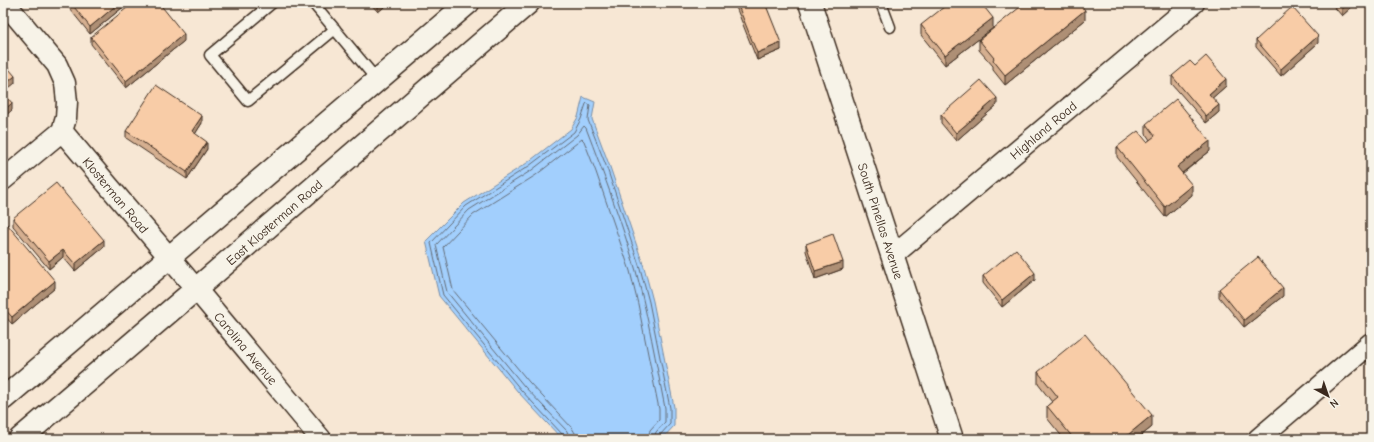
<svg xmlns="http://www.w3.org/2000/svg" width="1374" height="442" font-family="'Comic Neue',sans-serif">
	<style>
		.water { fill: #a2cffd; stroke: #798da4 }
		.lines { fill: none; stroke-linecap: round; stroke-linejoin: round }
		.shore { stroke: #646c77; stroke-width: 1 }
		.lane-casing { stroke: #3b2a1e; stroke-width: 13 }
		.street-casing { stroke: #3b2a1e; stroke-width: 23 }
		.secondary-casing { stroke: #3b2a1e; stroke-width: 25 }
		.lane { stroke: #f7f3e8; stroke-width: 10 }
		.street { stroke: #f7f3e8; stroke-width: 20 }
		.secondary { stroke: #f7f3e8; stroke-width: 22 }
		.wall { fill: #d5af90; stroke: #3b2a1e }
		.shaded-wall { fill: #ae8f75; stroke: #3b2a1e }
		.building { fill: #f8cca7; stroke: #3b2a1e }
		.labels { text-anchor: middle; stroke-width: 3; stroke-linejoin: round; paint-order: stroke }
		.street-label { font-size: 13px; fill: #3b2a1e; stroke: #f7f3e8 }
	</style>
	<rect width="100%" height="100%" fill="#f7e7d4"/>
	<filter id="ink" filterUnits="userSpaceOnUse"><feTurbulence type="fractalNoise" baseFrequency=".025" numOctaves="2"/><feDisplacementMap in="SourceGraphic" scale="8" xChannelSelector="R" yChannelSelector="G"/><feConvolveMatrix kernelMatrix="1 2 1 2 8 2 1 2 1" color-interpolation-filters="sRGB"/></filter>
	<g filter="url(#ink)">
		<path class="water" d="M583,97L595,102L592,119L610,167L644,267L653,301L674,407V426L662,439H562L518,392L439,296L426,241L464,203L527,163L571,129L578,117Z"/>
		<g class="lines">
			<path class="shore" d="M564,439L563,435L521,390L443,295L431,243L466,206L529,166L574,132L581,119L586,104L587,103L590,105L588,120L607,168L640,268L649,302L670,408V424L660,435L659,439
				M569,439L567,431L524,386L447,292L436,245L469,210L532,170L577,135L584,126L586,128C604,175 622,223 636,271C648,316 656,363 665,408V422L656,432L654,439
				M576,439L575,433L572,428L529,382L453,290L443,247L473,215L536,175L582,139L584,141L596,172L630,271L638,304L659,409V420L650,430L648,439"/>
			<defs>
				<path id="lane" d="M272,3L210,55L248,101L335,29
					M313,3L377,80
					M881,3L890,27"/>
				<path id="street" d="M5,3L57,65L65,83L67,102L66,118L62,131
					M62,131L196,289L321,439
					M3,180L62,131
					M892,256L1194,3
					M1258,439L1371,343"/>
				<path id="secondary" d="M810,3L952,439
					M3,399L468,3
					M20,439L196,289L528,3"/>
			</defs>
			<use href="#lane" class="lane-casing"/>
			<use href="#street" class="street-casing"/>
			<use href="#secondary" class="secondary-casing"/>
			<use href="#lane" class="lane"/>
			<use href="#street" class="street"/>
			<use href="#secondary" class="secondary"/>
		</g>
		<path class="wall" d="M65,3H128L90,34Z
			M370,3H389L378,12Z
			M736,3H765L781,50L757,60L736,7Z
			M1331,3H1356L1342,16Z
			M1085,20L1005,85L993,70V66L979,50V40Z
			M921,25L993,28L945,65L921,35Z
			M91,37L184,41L126,88L91,44Z
			M1256,40L1318,43L1281,76L1256,47Z
			M1195,66L1226,86L1212,98L1219,112L1206,123L1172,84V76Z
			M997,105L956,141L941,123V115Z
			M202,123L195,134L207,149L187,179L126,138V131Z
			M1146,124L1210,151L1182,174L1192,195L1165,217L1117,157V147L1147,142L1150,140L1146,134Z
			M13,218L104,247L75,271L63,257L49,269L13,226Z
			M3,228L55,288L12,324L3,314Z
			M806,244L843,269L815,279L806,251Z
			M983,276L1035,280L1002,307L983,283Z
			M1219,289L1283,296L1244,327L1219,297Z
			M1038,372L1152,427L1137,439H1064L1047,418V406L1052,402L1038,384Z"/>
		<path class="shaded-wall" d="M119,3H128L90,34V27Z
			M378,3H389L378,12Z
			M1345,3H1356L1342,16V6Z
			M1085,10V20L1005,85V75Z
			M993,18V28L945,65V55Z
			M184,34V41L126,88V81Z
			M1318,36V43L1281,76V69Z
			M781,43V50L757,60V53Z
			M15,76V83L3,93V86Z
			M1226,79V86L1209,101V94Z
			M997,98V105L956,141V133Z
			M12,103V110L3,118V111Z
			M1219,105V112L1206,123V116Z
			M202,116V123L192,139V131Z
			M1210,141V151L1177,177V167Z
			M207,142V149L187,179V172Z
			M1192,185V195L1165,217V207Z
			M104,240V247L75,271V264Z
			M63,250V257L49,269V261Z
			M843,262V269L815,279V271Z
			M1035,273V280L1002,307V300Z
			M55,281V288L12,324V317Z
			M1283,288V296L1244,327V320Z
			M4,318V325L3,326V319Z
			M1152,415V427L1137,439H1123Z"/>
		<path class="building" d="M71,3H119L90,27Z
			M133,3H159L184,34L126,81L91,37Z
			M737,3H765L781,43L757,53Z
			M949,3H981L993,18L945,55L921,25Z
			M1025,3H1079L1085,10L1005,75L993,60L994,58L979,40Z
			M1340,3H1345L1342,6Z
			M1292,7L1318,36L1281,69L1256,40Z
			M1206,56L1226,79L1209,94L1219,105L1206,116L1172,76L1190,61L1195,66Z
			M3,62L15,76L3,86Z
			M981,80L997,98L956,133L941,115Z
			M156,85L202,116L192,131L207,142L187,172L126,131Z
			M3,92L12,103L3,111Z
			M1176,99L1210,141L1177,167L1192,185L1165,207L1117,147L1138,131L1147,142L1155,136L1146,124Z
			M56,183L104,240L75,264L63,250L49,261L13,218Z
			M7,224L55,281L12,317L3,307V252L5,251L3,248V228Z
			M833,234L843,262L815,271L806,244Z
			M1016,249L1035,273L1002,300L983,276Z
			M1258,257L1283,288L1244,320L1219,289Z
			M1085,334L1152,415L1123,439H1096L1094,437L1092,439H1074L1047,406L1058,397L1038,372Z"/>
	</g>
	<g class="labels">
		<g class="street-label">
			<text transform="translate(1043 130) rotate(-40)" y="5">Highland Road</text>
			<text transform="translate(116 195) rotate(50)" y="5">Klosterman Road</text>
			<text transform="translate(881 221) rotate(72)" y="5">South Pinellas Avenue</text>
			<text transform="translate(274 222) rotate(-41)" y="5">East Klosterman Road</text>
			<text transform="translate(246 348) rotate(50)" y="5">Carolina Avenue</text>
		</g>
	</g>
	<rect width="1374" height="442" fill="none" stroke="#f7f3e8" stroke-width="16"/>
	<rect x="8" y="8" width="1358" height="426" fill="none" stroke="#3b2a1e" stroke-width="1.5" filter="url(#ink)"/>
	<g transform="translate(1328 396) rotate(140)" stroke="#f7f3e8" stroke-width="3" paint-order="stroke">
	<path d="M0-3L7 15L0 10L-7 15Z" fill="#3b2a1e"/>
	<text y="-6" font-size="11" font-weight="bold" text-anchor="middle" fill="#3b2a1e">N</text>
	</g>
</svg>
